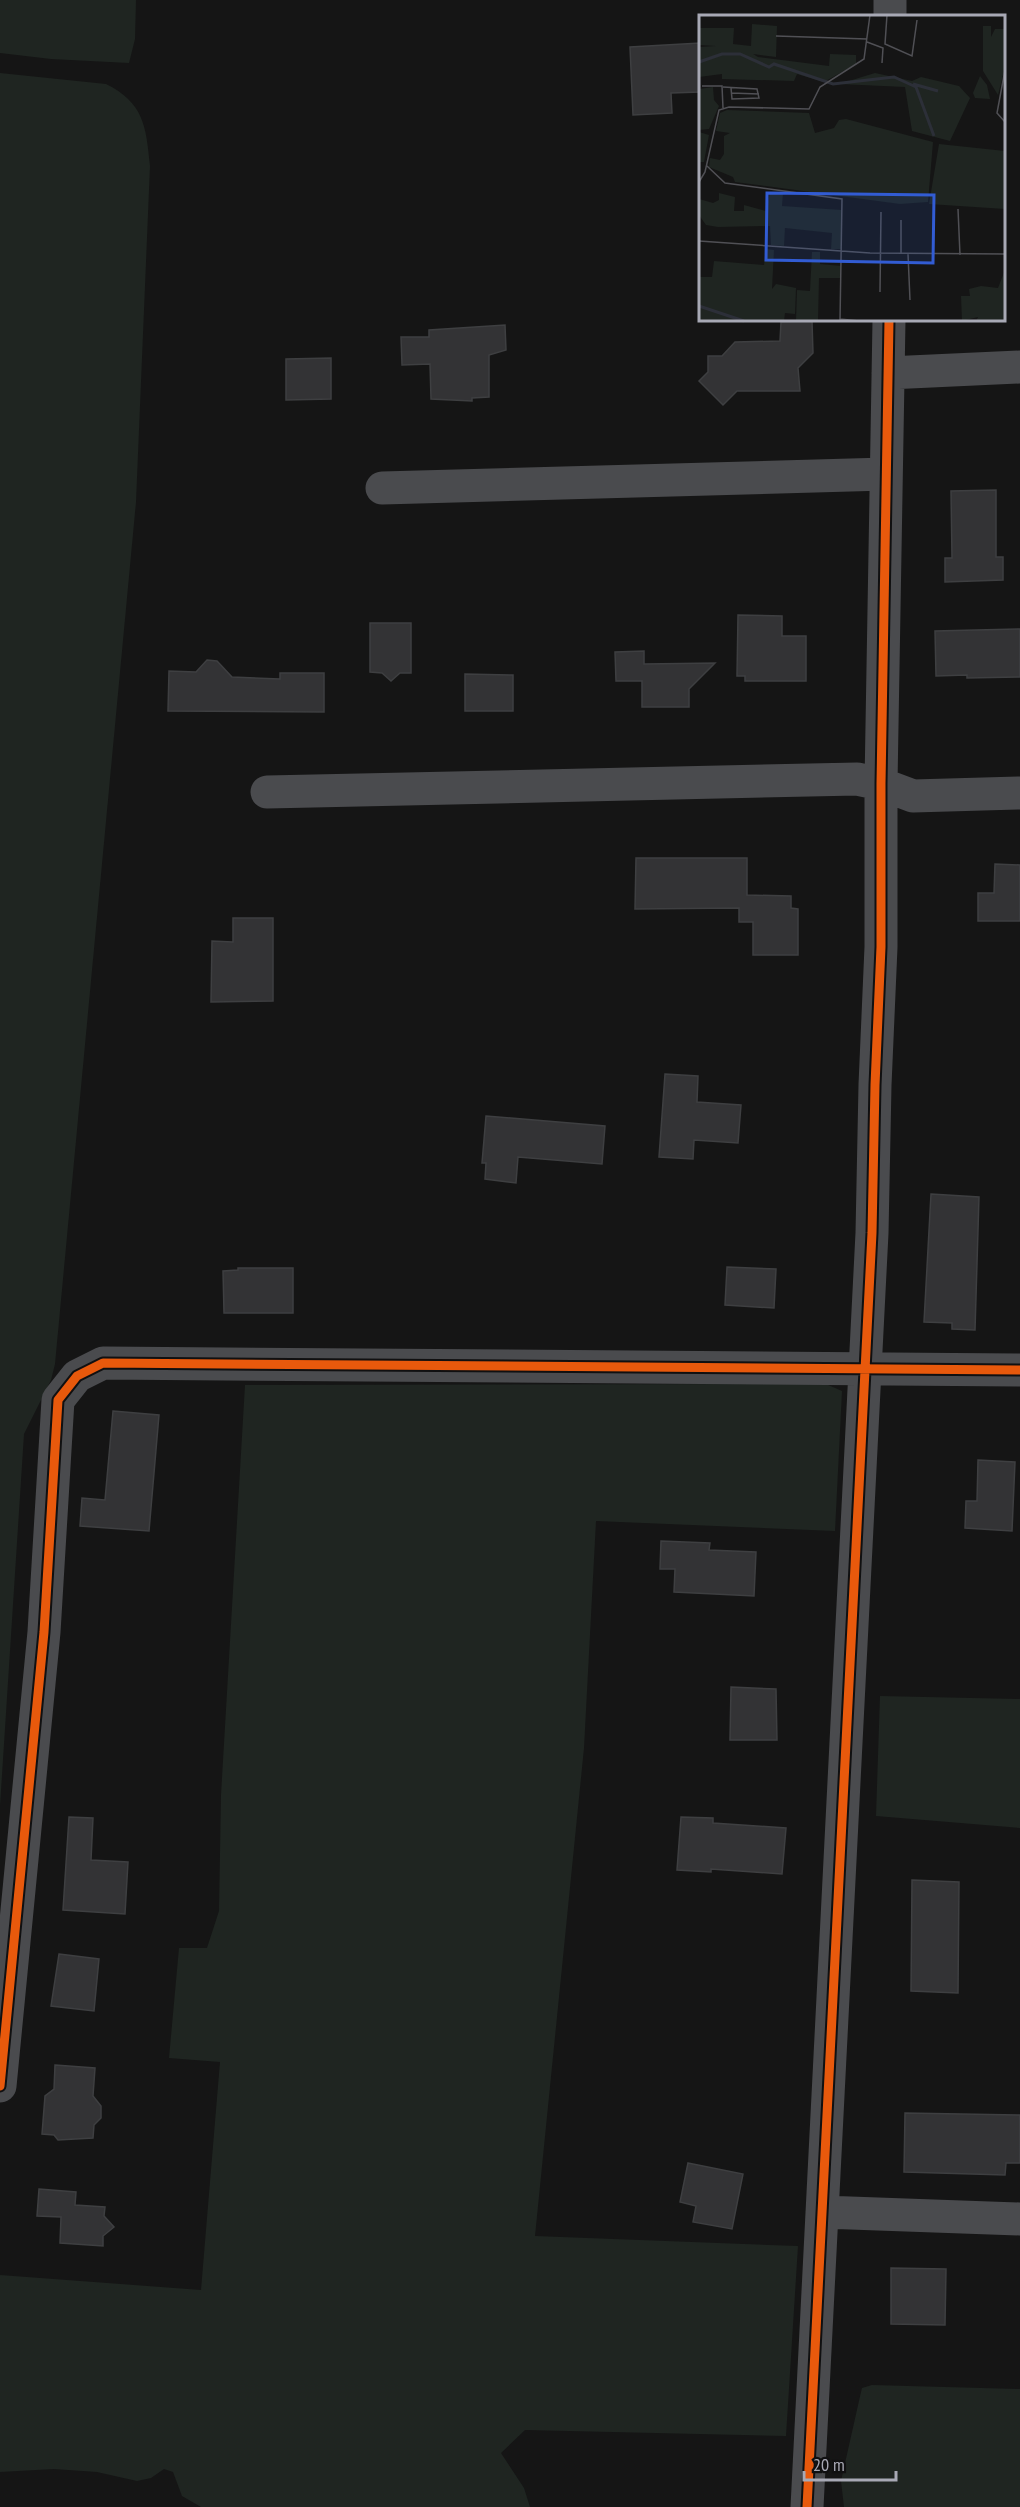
<svg xmlns="http://www.w3.org/2000/svg" width="1020" height="2507" font-family="'PT Sans Narrow',sans-serif">
	<style>
		.green { fill: #1f2521 }
		.building { fill: #333335; stroke: #3e3f41; stroke-width: 1.5 }
		.lines { fill: none; stroke-linecap: round; stroke-linejoin: round }
		.minor { stroke: #4a4b4e; stroke-width: 33 }
		.cycleway-casing { stroke: #101011; stroke-width: 13 }
		.cycleway { stroke: #e8590c; stroke-width: 9 }
		.inset-river { fill: none; stroke: #2c2f38; stroke-width: 3 }
		.inset-road { fill: none; stroke: #505055; stroke-width: 1.5 }
		.view { fill: #325cd3; fill-opacity: 0.15; stroke: #325cd3; stroke-width: 3 }
		.inset-edge { fill: none; stroke: #a8a9b5; stroke-width: 3 }
	</style>
	<rect width="100%" height="100%" fill="#151515"/>
	<path class="green" d="M0,0H136L135,39L129,63L51,59L0,53Z
		M0,73L106,84C144,103 146,126 150,166L136,502L55,1364L51,1380L24,1434L0,1806Z
		M826,1384L842,1391L835,1531L596,1521L584,1748L535,2236L798,2246L786,2436L525,2430L501,2453L524,2488L530,2507H201L182,2496L173,2472L164,2469L151,2478L137,2481L97,2472L54,2469L0,2472V2275L201,2290L220,2062L169,2058L179,1948H207L219,1911L221,1795L245,1385Z
		M880,1696L1020,1699V1828L876,1816Z
		M872,2385L1020,2389V2507H844L841,2481L861,2392L862,2388Z"/>
	<path class="building" d="M700,43V92L671,93L672,113L633,115L630,47Z
		M812,321L813,353L798,368L800,391H737L723,405L699,381L708,372V356H722L735,342L780,341L781,322Z
		M505,325L506,350L489,355V397L472,398V401L431,399L430,364L402,365L401,337H429V330Z
		M331,358V399L286,400V359Z
		M996,490V557H1003V580L945,582V558H952L951,491Z
		M738,615L782,616V636H806V681H745V676H737Z
		M370,623H411V673H400L391,681L382,673L370,672Z
		M1020,629V677L967,678V675L936,676L935,631Z
		M644,651V664L715,663L689,689V707H642V681H616L615,652Z
		M207,660L217,661L232,677L280,679V673H324V712L168,711L169,671L196,672Z
		M465,674L513,675V711H465Z
		M636,858H747V895L791,896V908L798,909V955H753V922H739V908L635,909Z
		M995,864L1020,865V921H978V893H994Z
		M233,918H273V1001L211,1002L212,941L233,942Z
		M665,1074L698,1076L697,1102L741,1105L738,1143L694,1140L693,1159L659,1157Z
		M486,1116L605,1126L602,1164L518,1157L516,1183L485,1179L486,1163H482Z
		M931,1194L979,1197L975,1330L952,1329V1323L924,1322Z
		M727,1267L776,1269L774,1308L725,1305Z
		M238,1268H293V1313H224L223,1271L238,1270Z
		M113,1411L159,1415L149,1531L80,1526L82,1498L105,1500Z
		M978,1460L1015,1462L1012,1531L965,1528L966,1501H977Z
		M661,1541L710,1543L709,1550L756,1552L754,1596L674,1592L675,1569H660Z
		M731,1687L776,1689L777,1740H730Z
		M69,1817L93,1818L91,1860L128,1862L125,1914L63,1910Z
		M681,1817L713,1818V1823L786,1828L782,1874L711,1869V1872L677,1870Z
		M912,1880L959,1882L958,1993L911,1991Z
		M59,1954L99,1959L94,2011L51,2006Z
		M55,2065L95,2068L93,2096L101,2106V2118L94,2125L93,2138L58,2140L54,2135L42,2134L45,2096L54,2089Z
		M905,2113L1020,2115V2163H1006L1005,2175L904,2172Z
		M688,2163L743,2174L732,2229L693,2222L696,2206L680,2202Z
		M39,2189L76,2192L75,2205L105,2207L104,2216L114,2227L103,2236V2246L60,2243L61,2217L37,2216Z
		M891,2268L946,2269L945,2325L891,2324Z"/>
	<g class="lines">
		<path class="minor" d="M890,16V0
			M888,373L1020,367
			M382,488L886,474
			M267,792L857,779L881,784L913,796L1020,793
			M0,2086L44,1632L58,1400L77,1376L103,1363L1020,1370
			M822,2212L1020,2219
			M807,2507L872,1233L875,1085L881,947V784L889,320"/>
		<defs>
			<path id="cycleway" d="M0,2086L44,1632L58,1400L77,1376L103,1363L1020,1370
				M807,2507L872,1233L875,1085L881,947V784L889,320"/>
		</defs>
		<use href="#cycleway" class="cycleway-casing"/>
		<use href="#cycleway" class="cycleway"/>
	</g>
	<g transform="translate(699 15)">
		<rect width="306" height="306" fill="#151515"/>
		<path d="M53,9L78,11L77,42L54,39L59,42L130,51L131,39L157,40V49L125,67L98,59L95,66L23,64V59L0,62V32L17,31L0,30V13H35L34,29L52,31ZM284,11H292V22L296,14H305L306,52L299,80L284,56ZM176,58L213,66L222,62L260,71L271,83L251,126L213,116L206,72L140,69ZM281,61L288,70L291,84L276,83L274,78ZM14,72L15,85L20,91L10,114L0,115V74ZM28,95L110,98L116,118L135,113L140,105L147,104L234,127L229,187L201,189L36,167L34,162L10,152L11,143L21,145L25,139V121L31,118L17,116L21,98ZM0,117L10,120L5,147H0ZM240,129L306,136V194L230,189ZM71,177L84,178L83,191L143,195L142,234H132L133,218L86,213L85,231L72,230L71,211L19,212L7,210L0,200V184L14,188L20,185V178L36,182L35,196H45V190L67,196ZM67,234L75,235L73,274L77,269L97,273L96,299L86,298L85,306H0V262H13L15,246L65,250ZM113,237H121V249L142,251L141,263H120L119,306H97L98,275L111,276ZM306,255V306H277L279,302L263,306L262,281H271L270,274L282,271L299,273Z" fill="#1f2521"/>
		<path class="inset-river" d="M0,47L23,39H41L70,52L75,49L134,69L195,62L217,72L235,121M214,69L239,76M0,291L45,306"/>
		<path class="inset-road" d="M188,0L186,29L213,41L218,5M77,21L168,24M168,27L184,33L183,48M306,55L298,98L306,107M3,71H23L24,93M24,72L58,74L60,83L33,84L32,73M32,78L60,79M8,151L26,168L143,184L141,306M0,167L6,157L20,95L30,92L110,94L121,72L165,44L171,0M259,194L261,240M202,205V239M0,226L171,238L306,239M209,239L211,285M181,277L182,197M141,304L160,306"/>
		<path class="view" d="M68,178L235,180L234,248L67,245Z"/>
		<rect width="306" height="306" class="inset-edge"/>
	</g>
	<path d="M804 2471v9h92v-9" fill="none" stroke="#a8a9b5" stroke-width="3"/>
	<text x="813" y="2471" font-size="18" fill="#a8a9b5" stroke="#101011" stroke-width="4.5" paint-order="stroke">20 m</text>
</svg>
